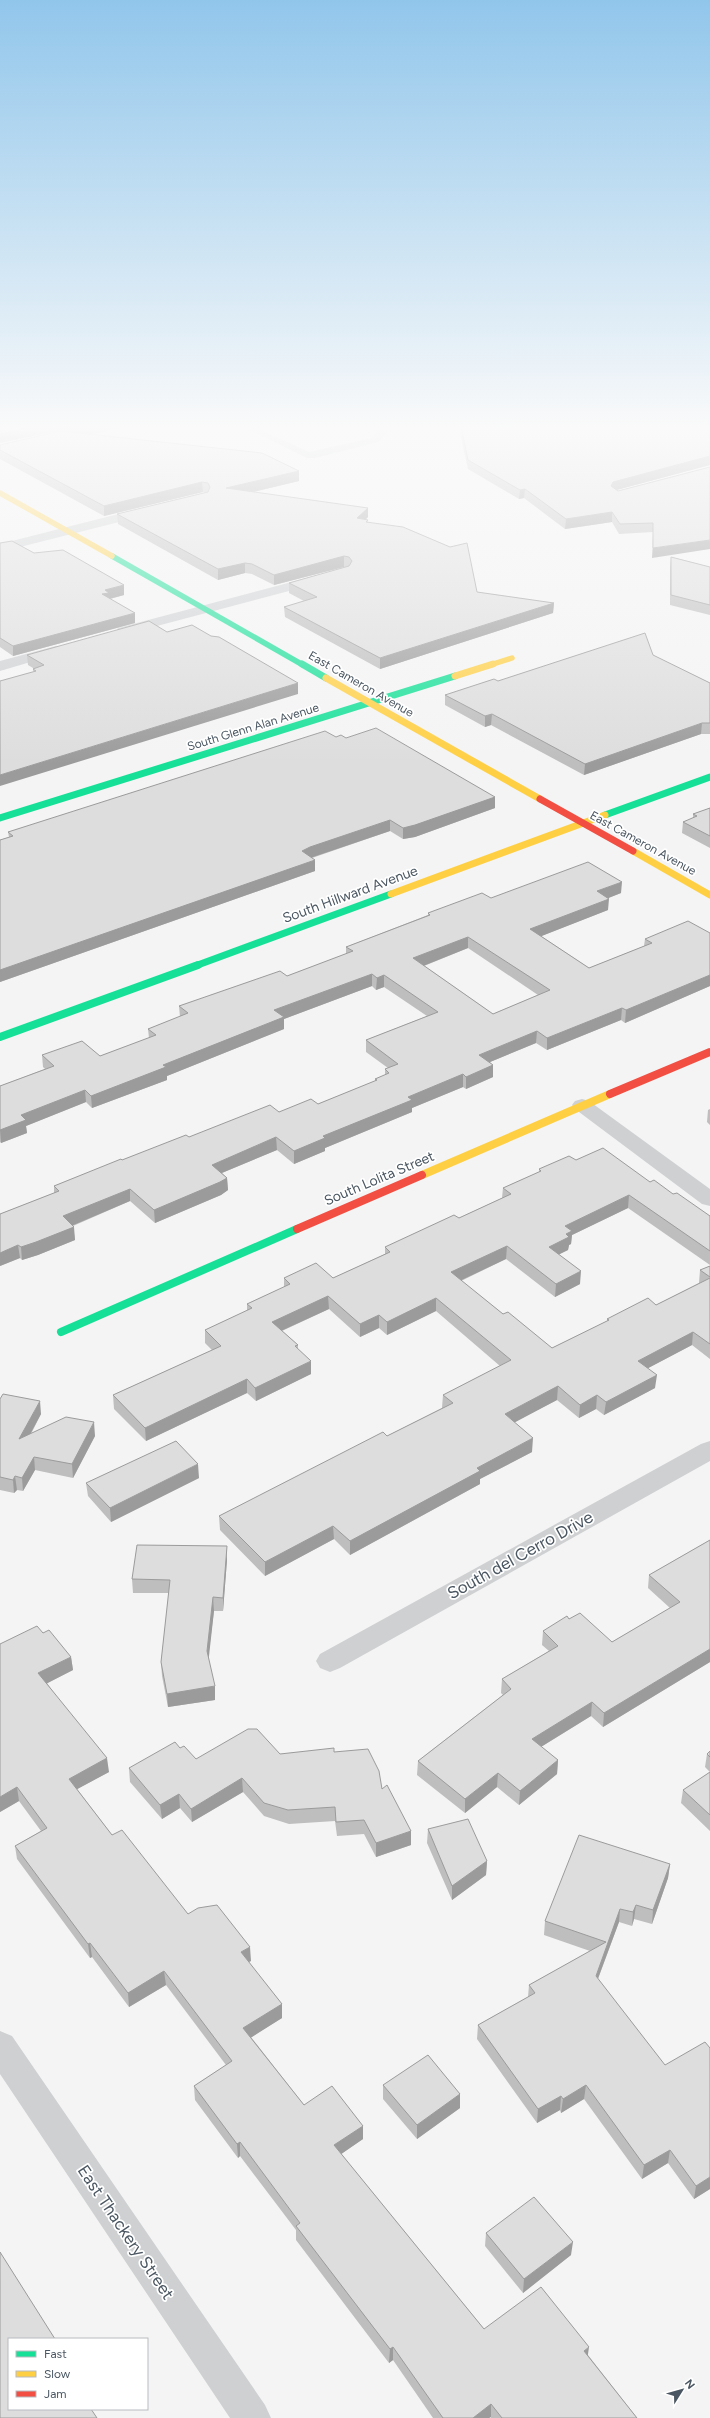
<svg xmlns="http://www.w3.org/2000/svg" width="710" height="2418" font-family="Figtree,sans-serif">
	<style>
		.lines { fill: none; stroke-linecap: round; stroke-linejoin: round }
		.lane { fill: #ced0d2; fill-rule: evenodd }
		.street { fill: #ced0d2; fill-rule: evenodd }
		.fast-far2 { stroke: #16e098; stroke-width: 5.5 }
		.fast-far1 { stroke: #16e098; stroke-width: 7 }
		.fast { stroke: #16e098; stroke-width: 8 }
		.slow-far2 { stroke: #ffcf43; stroke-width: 5.5 }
		.slow-far1 { stroke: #ffcf43; stroke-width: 7 }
		.slow { stroke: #ffcf43; stroke-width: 8 }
		.jam-far1 { stroke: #f24e42; stroke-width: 7 }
		.jam { stroke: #f24e42; stroke-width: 8 }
		.wall { fill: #bebebf; fill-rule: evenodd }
		.shaded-wall { fill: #9b9b9b }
		.building { fill: #ddddde; stroke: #9b9b9b; fill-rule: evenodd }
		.labels { text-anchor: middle; stroke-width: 3.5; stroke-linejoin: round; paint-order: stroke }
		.far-street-label { font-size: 12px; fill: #4a5661; stroke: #fff }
		.street-label { font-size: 14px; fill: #4a5661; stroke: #fff }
		.near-street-label { font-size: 17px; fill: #4a5661; stroke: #fff }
	</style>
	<rect width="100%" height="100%" fill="#f4f4f4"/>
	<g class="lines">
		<path class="lane" d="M241,426H252L309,452L372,438L377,432L370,426H380L388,432L378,442L315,458H307Z"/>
		<path class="street" d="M146,507L153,511L151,514L0,552V544Z
			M318,575L325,579L323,582L123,635L116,631L118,628Z
			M56,646L61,647L63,650L61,653L0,671V661Z
			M582,1099L589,1101L710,1189V1206L702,1204L575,1109L572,1105L575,1101Z
			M710,1441V1461L340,1668L330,1672L320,1668L316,1661L320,1654L701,1444Z
			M0,2031L12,2036L265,2405L271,2418H230L0,2074Z"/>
		<path class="fast-far2" d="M112,556L303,665"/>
		<path class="fast-far1" d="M302,664L326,678
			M605,815L710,777
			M0,818L455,676
			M195,966L391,894"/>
		<path class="fast" d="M0,1037L198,965
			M61,1332L297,1229"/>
		<path class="slow-far2" d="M0,493L112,556
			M490,665L512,658"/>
		<path class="slow-far1" d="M455,676L493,664
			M326,678L540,799
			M633,851L710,895
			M391,894L605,815"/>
		<path class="slow" d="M422,1175L610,1094"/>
		<path class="jam-far1" d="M540,799L633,851"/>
		<path class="jam" d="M610,1094L710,1052
			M297,1229L422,1175"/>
	</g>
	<path class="wall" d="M0,426H130L89,435L299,481L253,492L368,508V517L366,519L368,522L477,592L554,603L553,613L380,669L285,617L284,607L304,601L289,593V583L346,567H344L274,585L252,574L245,573L218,580L118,524L117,514L206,492H203L104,516L0,459V445L62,432L76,427H75L0,443Z
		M461,426H710V465L616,490L618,491L710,467L652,558L653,532L619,534L612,522L565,529L524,498L519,499L468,469L460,433Z
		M0,543L34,553L124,595L110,599L135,623L13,656L0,647Z
		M671,557L710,567V615L670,605V567Z
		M167,632L298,694L33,671V668L28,665L27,655Z
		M653,655L710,683V734H701L584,775L491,725L485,727L445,705V695L498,681Z
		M336,737L346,738L495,797V808L415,837L403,839L390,831L312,858L315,871L0,982V840L9,837L8,832Z
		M710,808V848L682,833L683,822L693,818V814Z
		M621,893L608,898V910L541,936L589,968L644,946L645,939L710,933V986L625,1023L621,1020L547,1050L536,1043L490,1062L493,1065V1077L466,1089L463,1087L412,1108V1112L325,1148V1151L294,1164L277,1150L222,1173L227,1178L228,1190L221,1195L155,1223L130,1201L73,1226L75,1240L38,1255L22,1260L20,1258L0,1266V1214L54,1193V1186L122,1160L189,1137L279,1112L318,1104L375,1081V1079L385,1075V1069L388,1068L366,1052V1040L427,1016L384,987L376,990L372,986L284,1019V1029L167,1076V1080L92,1108L86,1102L26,1126L27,1133L1,1143L0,1142V1086L45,1069L43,1067L42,1055L100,1056L149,1038L148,1029L180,1017L179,1006L287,976L346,954V947L428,915V913L491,898ZM468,948L538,995L493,1014L424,966Z
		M710,1109V1125L707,1122L708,1110Z
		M576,1160L650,1182L673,1194L710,1216V1265L628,1208L572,1235L571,1244L569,1245L568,1250L559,1254L580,1284L555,1297L506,1259L461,1281L503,1314L552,1348L607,1321V1319L656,1305L699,1283L700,1270L710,1266V1359L692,1345L648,1368L655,1388L604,1415L596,1409L579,1418L557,1400L514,1422L532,1452L480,1479V1484L350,1555L334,1539L265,1576L220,1530L219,1516L387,1436L442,1408L443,1395L500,1366L436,1311L387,1335L379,1328L360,1337L329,1309L282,1331L298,1345V1349L311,1374L256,1401L247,1393L146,1441L114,1409L113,1395L212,1350L205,1343V1330L247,1311V1304L284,1287V1278H333L385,1254V1247L459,1218L502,1198L503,1188L539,1172V1169Z
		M0,1399L41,1414L31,1434L95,1436L73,1478L35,1470L23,1491L17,1490L14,1493L0,1490Z
		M199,1478L111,1522L88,1496L86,1483Z
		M710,1540V1662L603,1727L591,1716L541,1747L558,1760L557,1774L519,1805L497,1787L465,1813L417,1775L418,1761L503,1695L501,1693L502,1679L549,1651L542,1645L543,1631L569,1619L612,1642L670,1608L648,1588L649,1575Z
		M227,1560L223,1611H214L208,1658L215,1700L168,1707L162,1676L161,1662L169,1593H133L132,1579Z
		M43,1633L71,1657L73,1670L47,1683L109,1772L77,1789L112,1835L188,1914L251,1961L248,1962L282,2004V2018L251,2037L304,2105L363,2126V2139L341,2154L484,2329L588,2355L637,2418H491V2417L489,2418H433L393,2360L389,2363L296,2240V2230L240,2156L238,2158L195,2100L194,2086L226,2065L166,1985L129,2007L92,1957L90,1958L17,1859L15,1846L41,1831L19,1801L0,1812Z
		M180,1748L196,1759L280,1754L334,1752L382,1789L411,1831V1845L376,1857L364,1834L337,1836L335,1821L289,1824L264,1816L243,1792L192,1822L180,1808L162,1819L130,1782L129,1768Z
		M710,1751V1831L681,1803L683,1790L710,1772L705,1767L707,1754Z
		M428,1829L487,1861L486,1875L452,1900L427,1843Z
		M670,1864L668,1878L652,1924L634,1919L632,1926L619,1922L598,1979L710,2189L694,2199L668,2163L642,2179L584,2099L561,2113L560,2110L537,2123L477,2039L478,2025L528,1997L529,1985L590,1951L544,1935L545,1921Z
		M383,2085L460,2094V2108L417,2139L383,2099Z
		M486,2233L571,2255L523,2293L485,2246Z"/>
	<path class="shaded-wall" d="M37,426H75V427L0,443V434Z
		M87,426H130L63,440L62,431Z
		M710,456V465L613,491L611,486L613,482Z
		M299,471V481L227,498L226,488Z
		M202,482L203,492L104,516V506Z
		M525,489L524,498L519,499L520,490Z
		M368,508V517L357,528V518Z
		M612,512V522L565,529L566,519Z
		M710,540V549L652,558L653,548Z
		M344,556V567L274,585V575Z
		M245,563V573L218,580V569Z
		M124,585V595L109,599L102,594L105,590Z
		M554,603L553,613L380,669V658Z
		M135,613V623L13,656V646Z
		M298,683V694L0,786V775Z
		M492,714L491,725L485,727V716Z
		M702,723L701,734L584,775L585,764Z
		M495,797V808L415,837L403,839V828Z
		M390,820V831L310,858L302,851L310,847Z
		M315,860V871L0,982V970Z
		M622,882L621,893L596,903L597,891Z
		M609,899L608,910L529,941L530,929Z
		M468,937V948L413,970V958Z
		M372,974V986L284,1019V1029L167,1076V1080L92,1108L91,1096L163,1065L274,1010Z
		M384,975V987L376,990L377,978Z
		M710,975V986L625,1023L626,1010Z
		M622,1008L621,1020L547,1050V1038Z
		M537,1031L536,1043L478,1067L479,1055Z
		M493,1065V1077L466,1089V1077Z
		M463,1074V1087L412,1108V1112L325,1148V1151L294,1164V1151L323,1136L408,1097Z
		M85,1090L86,1102L26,1126L27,1133L1,1143L0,1130L21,1115Z
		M276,1137L277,1150L212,1177V1165Z
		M227,1178L228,1190L221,1195L155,1223L154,1210Z
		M130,1189V1201L64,1229L63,1216Z
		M629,1195L628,1208L572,1235L571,1244L569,1245L568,1250L548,1260L549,1247L565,1226Z
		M74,1227L75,1240L38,1255L22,1260L21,1247Z
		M18,1245L20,1258L0,1266V1253Z
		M507,1246L506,1259L451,1285V1272Z
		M581,1271L580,1284L555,1297L556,1284Z
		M328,1296L329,1309L272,1335V1322Z
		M436,1298V1311L387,1335V1322Z
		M379,1315V1328L360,1337V1324Z
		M693,1332L692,1345L637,1374L638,1361Z
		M311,1361V1374L256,1401L255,1388Z
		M657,1375L655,1388L604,1415L606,1402Z
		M247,1379V1393L146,1441L145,1428Z
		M558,1386L557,1400L504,1428L505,1414Z
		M597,1395L596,1409L579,1418L580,1405Z
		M40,1401L41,1414L20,1453L19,1439Z
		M94,1422L95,1436L73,1478L72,1464Z
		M533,1438L532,1452L480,1479V1484L350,1555V1541L477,1468Z
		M34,1457L35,1470L23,1491L22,1478Z
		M198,1464L199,1478L111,1522L110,1508Z
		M15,1476L17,1490L14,1493L13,1480Z
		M333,1526L334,1539L265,1576V1562Z
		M227,1546V1560L223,1611V1598Z
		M213,1597L214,1611L208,1665L207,1651Z
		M710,1649V1662L603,1727L604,1713Z
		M71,1657L73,1670L40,1687L38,1673Z
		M215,1686V1700L168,1707L167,1694Z
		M592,1702L591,1716L531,1753L532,1739Z
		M107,1758L109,1772L70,1793L69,1779Z
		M558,1760L557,1774L519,1805L520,1791Z
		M498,1773L497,1787L465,1813V1799Z
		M242,1778L243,1792L192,1822L191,1809Z
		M17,1787L19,1801L0,1812V1797Z
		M179,1794L180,1808L162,1819L160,1805Z
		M411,1831V1845L376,1857V1843Z
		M487,1861L486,1875L452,1900V1886Z
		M670,1864L668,1878L652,1924L653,1910Z
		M636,1905L634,1919L632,1926L633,1912Z
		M620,1909L619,1922L594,1989L596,1976Z
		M90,1943L92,1957L90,1958L88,1944Z
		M250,1947L251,1961L241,1966V1952Z
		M164,1971L166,1985L129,2007L128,1993Z
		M282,2004V2018L244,2042L243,2028Z
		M586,2085L584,2099L561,2113L563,2099Z
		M460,2094V2108L417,2139V2125Z
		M561,2096L560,2110L537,2123L538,2109Z
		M363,2126V2139L334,2159V2145Z
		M240,2142V2156L238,2158L237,2144Z
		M670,2150L668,2163L642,2179L644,2165Z
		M710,2177V2189L694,2199L696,2186Z
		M573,2242L571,2255L523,2293L524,2279Z
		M393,2347V2360L389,2363L390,2349Z
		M589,2347L587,2361L584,2351Z
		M491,2404V2417L489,2418H473Z"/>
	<path class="building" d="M0,426H37L0,434Z
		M80,426H87L62,431L80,427Z
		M461,426H710V456L613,482L611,486L618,491L710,467V540L653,548V523L620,524L612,512L566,519L525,489L520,490L468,460Z
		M60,431L262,453L299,471L226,488L368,508L357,518L368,520L366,522L403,527L450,547L467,543L477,592L554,603L380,658L284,607L317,597L289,583L349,566L352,561L349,557L344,556L274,575L252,564L245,563L218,569L117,514L208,492L210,487L208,483L202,482L104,506L0,450V445Z
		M12,541L34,553L63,550L124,585L105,590L109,593L102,594L135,613L13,646L0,638V543Z
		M671,557L710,567V605L671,595Z
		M149,621L167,632L192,625L211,636L219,637L298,683L0,775V681L36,671L33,669L44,665L27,655Z
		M645,633L653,655L710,683V723H702L585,764L492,714L485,716L445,695L494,679L498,681Z
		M376,728L495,797L415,825L403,828L390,820L310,847L302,851L315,860L0,970V840L13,836L8,832L325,731L336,737L341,735L346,738Z
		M710,808V836L683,822L697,816L693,814Z
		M588,862L622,882L597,891L609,899L530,929L589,968L652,943L645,939L688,921L710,933V975L626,1010L622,1008L547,1038L537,1031L479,1055L493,1065L466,1077L463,1074L408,1097L412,1100L323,1136L325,1138L294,1151L276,1137L212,1165L227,1178L220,1182L154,1210L130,1189L63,1216L74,1227L36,1242L21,1247L18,1245L0,1253V1214L59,1191L54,1186L121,1159L122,1160L186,1135L189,1137L270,1105L279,1112L311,1099L318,1104L377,1080L375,1079L389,1073L385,1069L398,1064L366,1040L438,1012L384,975L377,978L372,974L274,1010L284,1017L163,1065L166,1067L91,1096L85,1090L21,1115L26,1120L0,1130V1086L54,1066L42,1055L82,1041L100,1056L156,1035L148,1029L188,1013L179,1006L280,971L287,976L353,951L346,947L430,915L428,913L482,893L491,898ZM468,937L550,990L493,1014L413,958Z
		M603,1148L650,1182L654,1180L673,1194L677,1193L710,1216V1251L629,1195L565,1226L572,1231L566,1234L569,1237L549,1247L581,1271L556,1284L507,1246L451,1272L503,1314L508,1312L552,1348L609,1320L607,1319L648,1298L656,1305L710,1278V1344L693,1332L638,1361L657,1375L606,1402L597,1395L580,1405L558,1386L505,1414L533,1438L477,1468L480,1471L350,1541L333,1526L265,1562L219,1516L383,1432L387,1436L453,1403L443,1395L511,1360L436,1298L387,1322L379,1315L360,1324L328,1296L272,1322L298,1345L295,1346L311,1361L255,1388L247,1379L145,1428L113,1395L221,1346L205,1330L252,1308L247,1304L290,1284L284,1278L316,1263L333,1278L390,1252L385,1247L454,1215L459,1218L511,1194L503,1188L541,1171L539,1169L569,1156L576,1160Z
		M710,1266V1277L700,1270Z
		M3,1394L40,1401L19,1439L66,1417L94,1422L72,1464L34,1457L22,1478L15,1476L13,1480L0,1477V1399Z
		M176,1441L198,1464L110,1508L86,1483Z
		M710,1540V1649L604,1713L592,1702L532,1739L558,1760L520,1791L498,1773L465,1799L418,1761L511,1689L502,1679L558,1646L543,1631L567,1616L569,1619L580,1613L612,1642L680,1602L649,1575Z
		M137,1545L227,1546L223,1598L213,1597L207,1651L215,1686L167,1694L161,1662L170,1580L132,1579Z
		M37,1626L43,1633L49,1630L71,1657L38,1673L107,1758L69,1779L112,1835L122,1830L188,1914L198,1908L217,1905L250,1947L241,1952L282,2004L243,2028L304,2105L332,2086L363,2126L334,2145L484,2329L541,2287L589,2347L584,2351L637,2418H502L491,2404L473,2418H443L393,2347L390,2349L296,2226L300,2223L240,2142L237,2144L194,2086L232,2061L164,1971L128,1993L90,1943L88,1944L15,1846L47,1828L17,1787L0,1797V1644Z
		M248,1729H257L280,1754L334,1748V1752L368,1749L379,1771L382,1789L387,1785L411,1831L376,1843L364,1820L336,1822L335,1807L288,1810L264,1803L242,1778L191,1809L179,1794L160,1805L129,1768L175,1742L180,1748L184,1746L196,1759Z
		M710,1751V1757L707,1754Z
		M710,1772V1815L683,1790Z
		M468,1819L487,1861L452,1886L428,1829Z
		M579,1835L670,1864L653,1910L636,1905L633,1912L620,1909L596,1976L665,2065L705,2042L710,2048V2177L696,2186L670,2150L644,2165L586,2085L563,2099L561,2096L538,2109L478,2025L535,1993L529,1985L606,1942L545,1921Z
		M428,2055L460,2094L417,2125L383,2085Z
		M534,2197L573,2242L524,2279L486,2233Z
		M0,2252L55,2339H9V2409H91L97,2418H0Z"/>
	<linearGradient id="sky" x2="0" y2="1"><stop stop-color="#91c6eb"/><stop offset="0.56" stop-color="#fafafa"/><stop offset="1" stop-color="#fafafa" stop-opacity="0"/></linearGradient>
	<rect width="710" height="764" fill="url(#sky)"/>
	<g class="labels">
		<g class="far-street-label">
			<text transform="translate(361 684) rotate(30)" y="4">East Cameron Avenue</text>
			<text transform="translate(253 727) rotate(-17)" y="4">South Glenn Alan Avenue</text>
			<text transform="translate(643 843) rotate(29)" y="4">East Cameron Avenue</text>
		</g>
		<g class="street-label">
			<text transform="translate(350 894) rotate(-20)" y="5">South Hillward Avenue</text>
			<text transform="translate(379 1178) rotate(-23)" y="5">South Lolita Street</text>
		</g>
		<g class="near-street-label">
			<text transform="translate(520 1555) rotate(-29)" y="6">South del Cerro Drive</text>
			<text transform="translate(126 2232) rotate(56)" y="6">East Thackery Street</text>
		</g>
	</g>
	<rect x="8" y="2338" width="140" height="72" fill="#ffffff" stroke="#b7bbc0"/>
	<rect x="16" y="2351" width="20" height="6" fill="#16e098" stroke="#b7bbc0"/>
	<text x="44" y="2358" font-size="12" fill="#4a5661">Fast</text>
	<rect x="16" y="2371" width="20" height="6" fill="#ffcf43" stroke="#b7bbc0"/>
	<text x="44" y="2378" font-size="12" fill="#4a5661">Slow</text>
	<rect x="16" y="2391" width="20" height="6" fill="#f24e42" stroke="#b7bbc0"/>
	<text x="44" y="2398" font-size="12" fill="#4a5661">Jam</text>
	<g transform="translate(682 2390) rotate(53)" stroke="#ffffff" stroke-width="3" paint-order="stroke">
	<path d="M0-3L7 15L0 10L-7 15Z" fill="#4a5661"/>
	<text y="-6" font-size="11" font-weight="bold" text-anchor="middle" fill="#4a5661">N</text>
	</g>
</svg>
